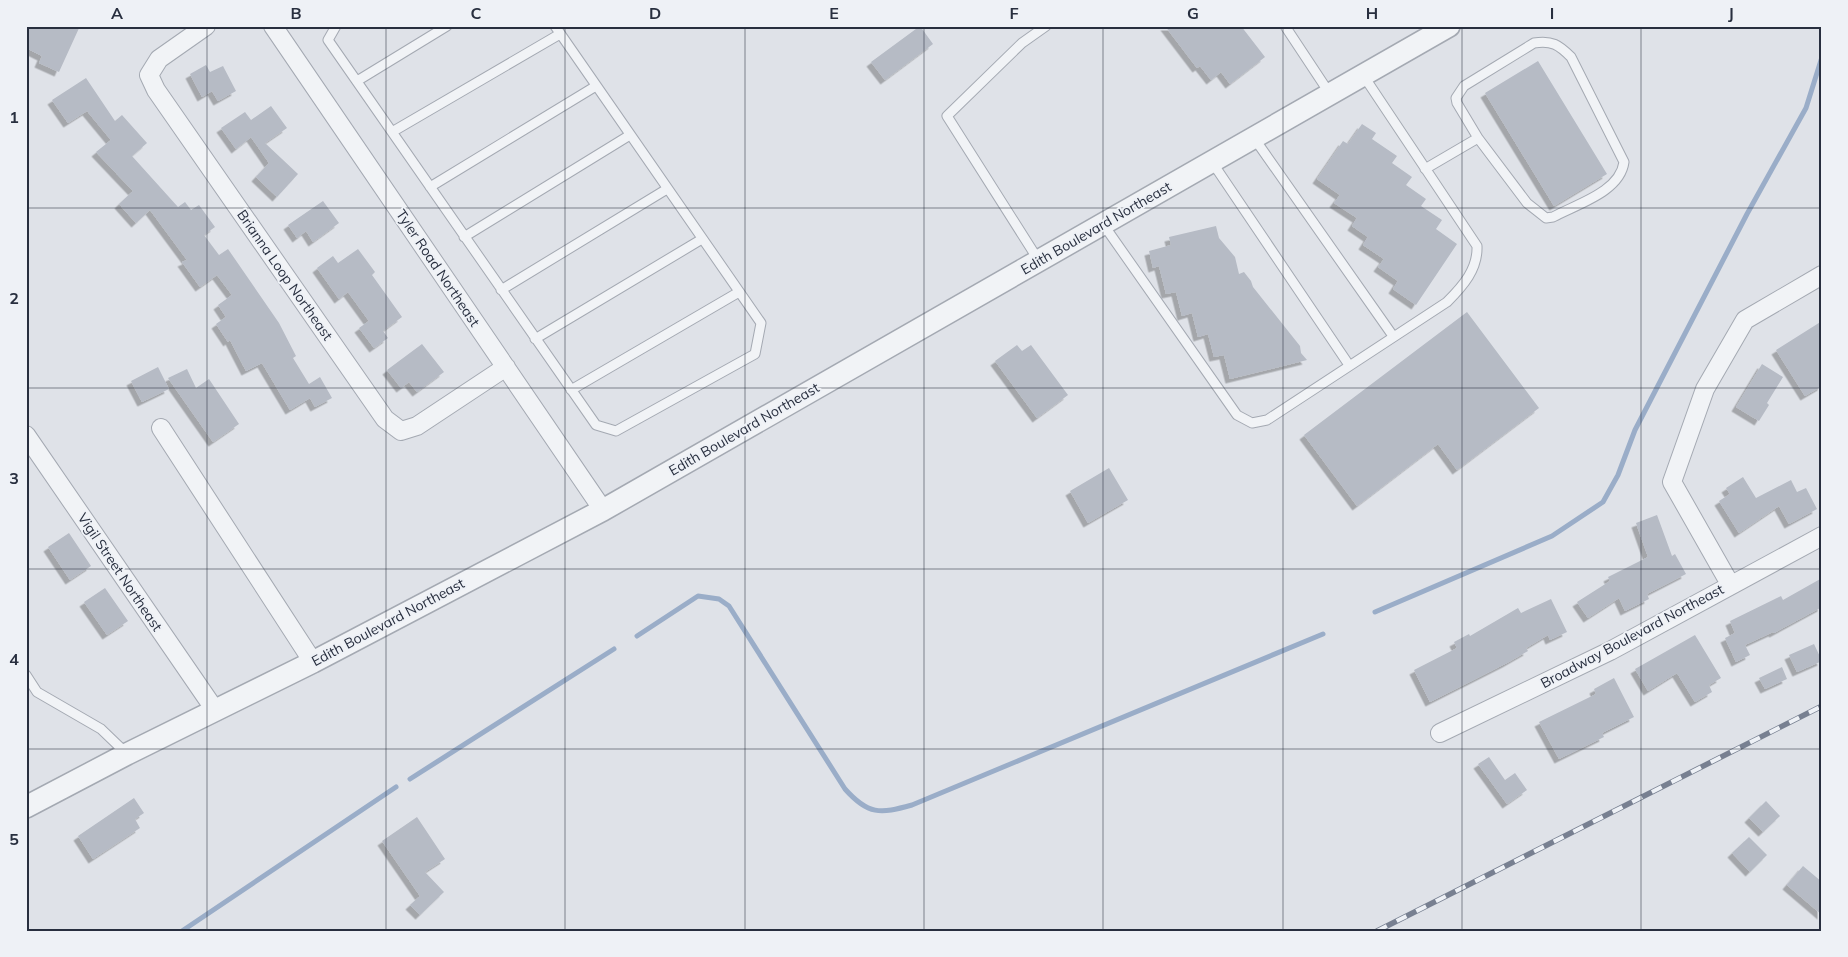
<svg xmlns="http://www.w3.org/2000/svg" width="1848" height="957" font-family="Mulish,sans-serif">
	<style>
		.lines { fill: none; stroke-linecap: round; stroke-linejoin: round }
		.stream { stroke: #9aadc8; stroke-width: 5 }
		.building { fill: #b6bbc5; filter: url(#shadow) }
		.service-casing { stroke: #a4a9b2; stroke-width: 11 }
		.minor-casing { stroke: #a4a9b2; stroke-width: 20 }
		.tertiary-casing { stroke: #a4a9b2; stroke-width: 24 }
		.service { stroke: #f1f3f6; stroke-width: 9 }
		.minor { stroke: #f1f3f6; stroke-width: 18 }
		.tertiary { stroke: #f1f3f6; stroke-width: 21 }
		.rail-casing { stroke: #788091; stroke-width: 5.5 }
		.rail { stroke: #eef1f6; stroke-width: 4; stroke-dasharray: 11; stroke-linecap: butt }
		.grid { fill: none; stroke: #282f3f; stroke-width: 1; stroke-opacity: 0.55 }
		.labels { text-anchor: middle; stroke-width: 4; stroke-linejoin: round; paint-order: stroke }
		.street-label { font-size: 14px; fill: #282f3f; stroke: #eef1f6 }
		.neatline { fill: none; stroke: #282f3f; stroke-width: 2 }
		.grid-label { font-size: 16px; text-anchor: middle; font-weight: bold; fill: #282f3f }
	</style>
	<defs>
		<filter id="shadow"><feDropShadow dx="-4.5" dy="4.5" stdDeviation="0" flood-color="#0004"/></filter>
	</defs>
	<rect width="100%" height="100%" fill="#dfe2e8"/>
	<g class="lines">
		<path class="stream" d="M1375,612L1552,536L1603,502L1618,475L1635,430L1747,214L1806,108L1822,57
			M637,636L698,596L719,599L729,606L845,789C868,815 880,814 912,805L1323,634
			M410,779L614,649
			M182,931L396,787"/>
	</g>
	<path class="building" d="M26,26H80L59,72L39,63L42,56L26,48Z
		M920,26L933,44L885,80L871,62Z
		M1165,26H1241L1265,57L1230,84L1221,72L1211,80L1200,66L1197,68Z
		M1538,61L1607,174L1554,206L1485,93Z
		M206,65L210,72L223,66L236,91L218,101L212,91L202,97L190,74Z
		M86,78L115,121L122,115L147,143L132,156L178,207L185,202L191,210L199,205L215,227L204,235L219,255L228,249L279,323L296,356L293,358L309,384L320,377L332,398L315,407L310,398L290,410L262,363L246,371L230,340L228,342L216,324L226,317L218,305L232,295L217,275L200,287L182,262L187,260L150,210L136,223L119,204L133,191L96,152L111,140L87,111L68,123L52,100Z
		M271,106L287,128L265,143L298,174L277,197L256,177L269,163L251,137L236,149L221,128L245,112L251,120Z
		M1362,124L1376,133L1372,139L1397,156L1392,163L1412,177L1406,185L1426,199L1421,206L1442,220L1436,229L1457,244L1416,305L1393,289L1398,281L1378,267L1384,259L1363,245L1368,237L1352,226L1357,218L1334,203L1340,195L1317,179L1343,141L1348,144Z
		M323,201L339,223L313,242L306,231L297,238L288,225Z
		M1216,226L1219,238L1235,257L1239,274L1244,272L1251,281L1253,287L1300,346L1301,353L1307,360L1230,379L1224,355L1214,357L1208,334L1198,337L1192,313L1182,316L1176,292L1166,294L1159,266L1153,268L1149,251L1171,245L1169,237Z
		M358,249L375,272L372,275L402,317L383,331L388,338L374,348L359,328L369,321L348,292L339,299L317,268L333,256L338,263Z
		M1467,312L1539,408L1457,470L1438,444L1357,506L1304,435Z
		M1822,321V386L1805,396L1776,350Z
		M422,344L444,372L417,392L409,382L401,388L387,370Z
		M1017,345L1022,351L1031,345L1068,395L1037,418L995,361Z
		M1762,364L1783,377L1767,403L1769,405L1759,421L1736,407Z
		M158,367L169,389L142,402L131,381Z
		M187,369L196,388L209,379L239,424L213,442L168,378Z
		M1109,468L1128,500L1088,523L1070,491Z
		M1743,477L1756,498L1791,480L1797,492L1806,488L1817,509L1789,524L1779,506L1739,533L1719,501L1730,494L1726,488Z
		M1657,515L1672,556L1675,554L1686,574L1647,594L1649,599L1625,611L1619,598L1588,618L1577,602L1610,581L1608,577L1648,557L1636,523Z
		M69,533L91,566L70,580L48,547Z
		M1822,578V607L1774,633L1773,632L1745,645L1750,655L1736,662L1725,638L1735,633L1730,621L1781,596L1783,600Z
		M105,588L128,621L107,635L84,602Z
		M1551,599L1567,632L1550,640L1548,635L1526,648L1528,651L1507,663L1430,702L1414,670L1457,648L1454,642L1469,634L1470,636L1518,608L1521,613Z
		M1695,635L1721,678L1709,685L1712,692L1695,702L1677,673L1648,691L1635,669Z
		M1814,644L1822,661L1797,672L1789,655Z
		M1782,667L1787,679L1765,689L1759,678Z
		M1614,678L1634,717L1602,733L1604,737L1559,759L1539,722L1596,694L1594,689Z
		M1489,757L1505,780L1515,773L1527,790L1507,804L1478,764Z
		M134,798L144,813L135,819L140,828L93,859L78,836Z
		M1766,801L1780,816L1763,832L1749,818Z
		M417,817L445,859L425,872L444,892L420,915L410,905L420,896L382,841Z
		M1749,837L1767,855L1750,872L1732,853Z
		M1803,866L1822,882V915L1787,885Z"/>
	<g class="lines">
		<defs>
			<path id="service" d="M336,26L328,40L596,425L616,431L755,354L761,323L555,26
				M1285,26L1330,94
				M357,81L447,26
				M392,132L560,34
				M1254,138L1393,336
				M1212,162L1349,365
				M1425,169L1478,138L1457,103L1456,98L1464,86L1534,43C1552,40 1559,45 1571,57L1624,162C1620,192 1577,204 1553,217L1546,218L1527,203L1478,138
				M430,187L596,86
				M1103,224L1237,415L1252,423L1267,420L1447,302C1463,286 1478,269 1477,246L1363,75
				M464,237L630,135
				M1039,261L947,116L1022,43L1046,26
				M501,290L667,189
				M535,339L702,239
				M571,390L739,292
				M26,675L37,692L101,729L127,754"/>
			<path id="minor" d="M206,26L159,59L149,75L156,90L385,419L401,431L417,426L506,367
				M273,26L603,510
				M161,428L313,662
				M26,435L215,710
				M1730,584L1672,482L1705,389L1745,320L1822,275
				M1440,733L1610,651L1822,536"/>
			<path id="tertiary" d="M26,807L127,754L313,662L603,510L1449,26"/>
		</defs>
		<use href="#service" class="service-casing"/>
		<use href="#minor" class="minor-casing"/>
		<use href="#tertiary" class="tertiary-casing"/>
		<use href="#service" class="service"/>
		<use href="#minor" class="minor"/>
		<use href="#tertiary" class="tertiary"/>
		<defs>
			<path id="rail" d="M1377,931L1822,706"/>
		</defs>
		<use href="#rail" class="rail-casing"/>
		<use href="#rail" class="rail"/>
	</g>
	<path class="grid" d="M207,26V931M386,26V931M565,26V931M745,26V931M924,26V931M1103,26V931M1283,26V931M1462,26V931M1641,26V931M26,208H1822M26,388H1822M26,569H1822M26,749H1822"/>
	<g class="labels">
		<g class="street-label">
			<text transform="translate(1096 228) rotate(-30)" y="5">Edith Boulevard Northeast</text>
			<text transform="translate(438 268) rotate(56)" y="5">Tyler Road Northeast</text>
			<text transform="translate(285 275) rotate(55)" y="5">Brianna Loop Northeast</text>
			<text transform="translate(744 429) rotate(-30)" y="5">Edith Boulevard Northeast</text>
			<text transform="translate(120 572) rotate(56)" y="5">Vigil Street Northeast</text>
			<text transform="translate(388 622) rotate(-28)" y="5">Edith Boulevard Northeast</text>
			<text transform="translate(1632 636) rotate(-28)" y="5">Broadway Boulevard Northeast</text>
		</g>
	</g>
	<rect width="1848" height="957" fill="none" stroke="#eef1f6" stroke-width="55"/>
	<rect x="28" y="28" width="1792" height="902" class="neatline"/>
	<g class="grid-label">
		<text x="117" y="19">A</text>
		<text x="296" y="19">B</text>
		<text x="476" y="19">C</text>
		<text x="655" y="19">D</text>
		<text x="834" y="19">E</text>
		<text x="1014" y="19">F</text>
		<text x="1193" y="19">G</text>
		<text x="1372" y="19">H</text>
		<text x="1552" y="19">I</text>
		<text x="1731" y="19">J</text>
		<text x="14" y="123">1</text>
		<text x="14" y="304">2</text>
		<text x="14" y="484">3</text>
		<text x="14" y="665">4</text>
		<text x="14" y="845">5</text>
	</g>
</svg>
